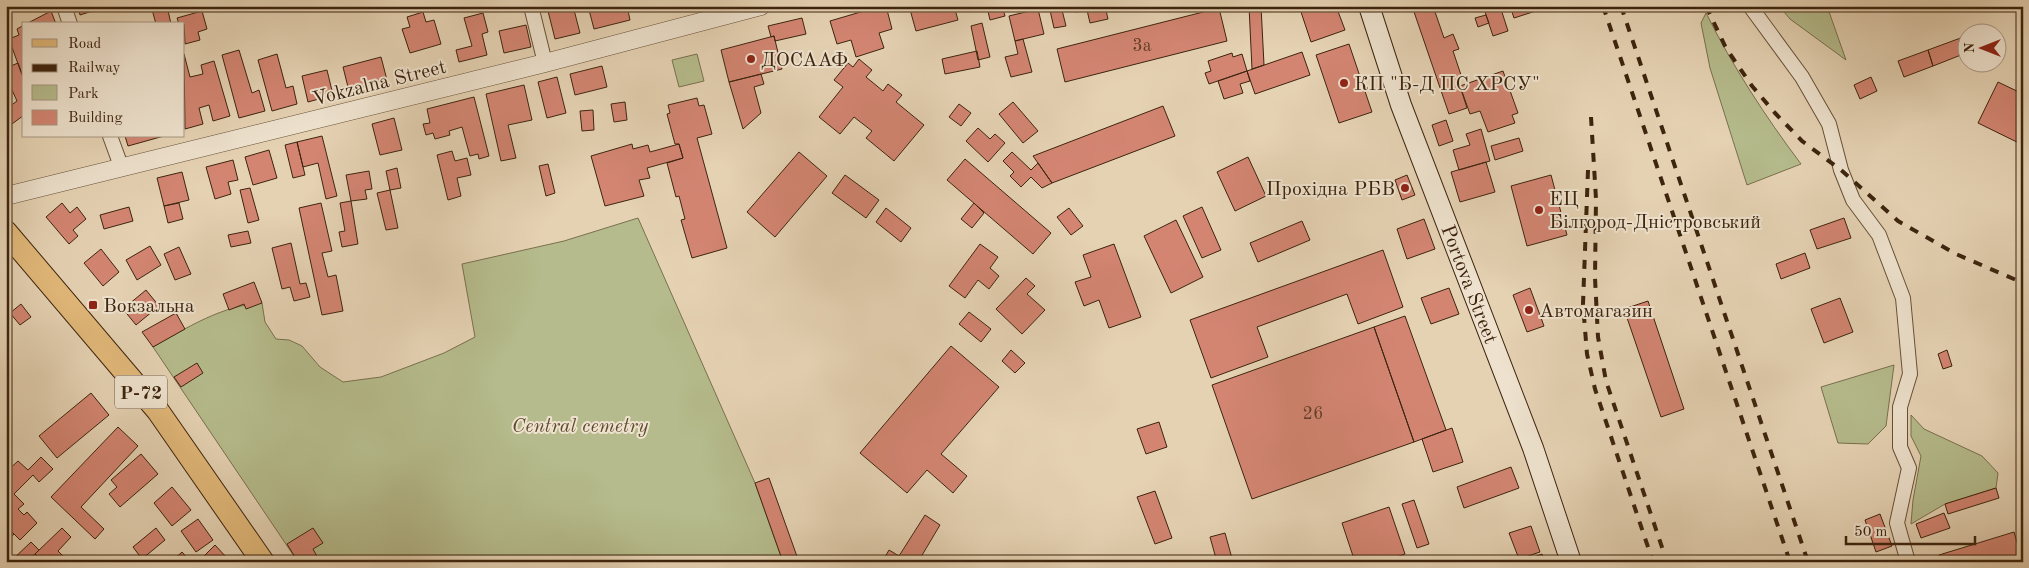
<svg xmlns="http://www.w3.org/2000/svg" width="2029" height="568" font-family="'Old Standard TT',serif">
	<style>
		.green { fill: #b5bb8c; stroke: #79704d }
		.building { fill: #d38572; stroke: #3d240e }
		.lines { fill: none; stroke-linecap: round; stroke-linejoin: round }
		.minor-casing { stroke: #675037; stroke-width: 16 }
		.tertiary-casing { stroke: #675037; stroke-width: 19 }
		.secondary-casing { stroke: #3d240e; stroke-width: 22 }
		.primary-casing { stroke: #3d240e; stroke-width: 24 }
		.minor { stroke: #eee2ce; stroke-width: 14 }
		.tertiary { stroke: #eee2ce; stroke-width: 18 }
		.secondary { stroke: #eee2ce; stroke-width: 20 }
		.primary { stroke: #e2b97a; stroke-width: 22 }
		.rail { stroke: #3d240e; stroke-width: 4; stroke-dasharray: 9 9; stroke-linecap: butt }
		.poi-dot { fill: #8f2418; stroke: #eee2ce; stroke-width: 2 }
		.labels { text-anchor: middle; stroke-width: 4; stroke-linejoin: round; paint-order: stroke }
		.number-label { font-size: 18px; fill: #623c27 }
		.shield { fill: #eee2ce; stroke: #725d48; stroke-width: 1 }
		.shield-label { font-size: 19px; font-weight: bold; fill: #3d240e }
		.poi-label { font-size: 20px; fill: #3d240e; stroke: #eee2ce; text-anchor: start }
		.street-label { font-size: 20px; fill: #3d240e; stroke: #eee2ce }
		.park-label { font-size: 20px; font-style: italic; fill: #5b4a2e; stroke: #eee2ce }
	</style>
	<rect width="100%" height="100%" fill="#e5d2b3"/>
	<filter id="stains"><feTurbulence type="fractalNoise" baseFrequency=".004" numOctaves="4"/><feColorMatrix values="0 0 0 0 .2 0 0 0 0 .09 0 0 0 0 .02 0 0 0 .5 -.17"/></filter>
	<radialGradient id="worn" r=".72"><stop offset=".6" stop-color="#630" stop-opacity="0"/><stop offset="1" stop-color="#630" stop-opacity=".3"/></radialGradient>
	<path class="green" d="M1779,6H1827L1846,60L1790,19Z
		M1706,13C1733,67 1765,116 1801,164L1747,185L1710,68L1701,23Z
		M697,54L704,81L679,87L672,60Z
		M638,218L755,483L783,562H298L153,347C186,328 223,305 262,303L265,322L276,339L289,340L302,346L320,367L343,382L381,377L444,353L475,337L462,264L564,241Z
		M1894,365L1886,426L1868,444L1838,443L1821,387Z
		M1911,415L1924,429L1982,456L1998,473L1996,488L1945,504L1911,524L1913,500L1921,456L1911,436Z"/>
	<path class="building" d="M78,6H105V7L80,15Z
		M151,6H167L171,24H156Z
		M565,6H573L580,33L555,39L548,11Z
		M588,6H627L630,20L594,29Z
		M881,6H886L892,29L879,33L884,48L856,57L851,40L837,44L830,21Z
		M909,6H954L958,20L916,31Z
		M971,6H1002L1005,16L990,20L987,7L972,11Z
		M1049,6H1068L1069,9L1062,10L1066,26L1054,28Z
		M1074,6H1105L1108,19L1090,23L1087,10L1075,12Z
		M1249,6H1261L1264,65L1252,69Z
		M1299,6H1336L1345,30L1311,42Z
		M1412,6H1433L1444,38L1453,34L1459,49L1453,51L1462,78L1458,80L1467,108L1449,114Z
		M1483,6H1500L1508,31L1493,36Z
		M1510,6H1541L1542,9L1514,18Z
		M1219,8L1227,41L1065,82L1057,49Z
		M1038,9L1044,34L1015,41L1009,16Z
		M51,11L56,24H26Z
		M202,11L207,29L198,32L200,40L185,44L184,24H179L177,18Z
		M423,12L426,22L434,20L441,44L410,53L402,29L410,27L407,17Z
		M483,13L488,32L482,34L487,55L459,62L456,50L472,46L464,18Z
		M1486,15L1489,23L1478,27L1475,18Z
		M802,18L806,34L775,41L774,36L771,37L768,26Z
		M982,23L990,57L978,60L971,26Z
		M24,25V74L22,75L9,39L19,35L17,29Z
		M526,25L531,47L504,53L499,31Z
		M774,36L782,69L729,82L721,50Z
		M1966,36V53L1933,66L1928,50Z
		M1023,39L1032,72L1011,77L1005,57L1018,54L1015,41Z
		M1349,44L1372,112L1339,123L1316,55Z
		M239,50L252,93L259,90L265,111L239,118L222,55Z
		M1928,50L1933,66L1904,77L1898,61Z
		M977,51L980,67L945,74L942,59Z
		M1302,52L1310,75L1255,94L1247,71Z
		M1232,53L1233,57L1242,54L1247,71L1209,84L1205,73L1211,71L1208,61Z
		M184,54L190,77L203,74L201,65L214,61L230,116L213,121L209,105L199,108L203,124L185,129Z
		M277,54L286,88L293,86L297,104L272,111L258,60Z
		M381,57L387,80L349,91L343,67Z
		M859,59L872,70L866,77L883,91L888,84L902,95L896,102L924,125L894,161L866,138L872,131L854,117L840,134L819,117L843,87L834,80L848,63L853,67Z
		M18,63L24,79V115L8,127L6,123V109L17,101L6,77V68Z
		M602,66L607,87L575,95L570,74Z
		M327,70L333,95L308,102L302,76Z
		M1247,71L1250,81L1240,84L1243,93L1224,99L1218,81Z
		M1503,71L1518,113L1512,115L1515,123L1488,132L1480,111L1470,114L1460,86Z
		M761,74L764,84L754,87L761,113L743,129L729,82Z
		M557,77L566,113L547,118L538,82Z
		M1871,77L1877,91L1860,99L1854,85Z
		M1998,82L2023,94V145L1978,123Z
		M524,85L532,120L508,125L516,158L501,161L486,94Z
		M474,97L489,156L479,159L478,154L470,156L462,127L449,131L450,135L435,139L433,133L426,135L423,124L430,123L427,109Z
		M697,98L699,106L704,105L712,134L697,138L727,248L692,258L681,220L685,219L679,196L676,197L667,163L683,158L679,144H675L667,114L670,113L668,105Z
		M625,102L627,120L614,122L611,104Z
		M1013,102L1038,131L1023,143L999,114Z
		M959,104L971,113L961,126L949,117Z
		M1163,106L1175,136L1052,183L1033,156Z
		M593,110L594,130L582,131L580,111Z
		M394,118L402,150L380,155L372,124Z
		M1446,120L1453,141L1439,146L1432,125Z
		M978,128L990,139L995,134L1005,143L988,162L966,141Z
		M1481,129L1490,161L1459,170L1453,150L1470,145L1466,134Z
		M125,136H164L128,146Z
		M322,136L337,196L326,199L318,163L303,167L297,142Z
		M1519,138L1523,151L1495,160L1491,146Z
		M297,142L305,175L293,178L285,145Z
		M632,144L633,149L648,145L650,152L679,144L683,158L647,168L650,178L639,180L644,196L605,206L591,156Z
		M269,150L277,178L253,185L245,157Z
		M452,151L455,161L467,158L471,175L457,178L461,196L448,200L437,155Z
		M799,152L827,176L775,237L747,212Z
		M1012,152L1031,170L1038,163L1052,183L1042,188L1031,177L1021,187L1010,176L1014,172L1003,161Z
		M1248,157L1266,196L1235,211L1217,172Z
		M965,159L1051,233L1033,254L947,180Z
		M233,160L238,180L228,182L231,194L215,199L206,167Z
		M1486,162L1495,192L1460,202L1451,172Z
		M548,164L555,193L546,196L539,166Z
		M397,168L401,188L390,190L386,171Z
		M369,171L372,189L365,190L367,199L351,201L346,175Z
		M182,172L189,200L164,206L157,178Z
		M845,175L879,200L866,218L832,193Z
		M1407,175L1415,195L1402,200L1395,180Z
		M1551,175L1567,235L1527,246L1511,186Z
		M250,188L259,220L248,223L240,190Z
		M390,190L398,228L386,230L377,193Z
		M351,201L358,244L342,247L339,232L345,231L340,203Z
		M62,203L70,213L77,207L86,219L73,230L78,236L69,244L46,217Z
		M179,203L183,219L168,223L164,206Z
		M321,203L332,251L322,253L328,277L336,275L343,311L322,315L299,208Z
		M974,203L984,213L972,228L961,219Z
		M129,207L133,221L104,229L100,215Z
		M1202,207L1221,250L1202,258L1183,216Z
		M886,208L911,228L901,242L876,222Z
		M1069,208L1083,226L1071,235L1057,217Z
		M1844,218L1851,238L1817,249L1810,230Z
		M1424,219L1435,249L1407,259L1397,229Z
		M1176,220L1203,277L1171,293L1144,236Z
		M1302,221L1310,240L1258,262L1250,243Z
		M248,231L251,243L231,247L228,235Z
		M291,243L300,284L306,283L310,297L294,301L290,287L282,289L272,248Z
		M980,244L998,257L990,268L999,276L989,289L978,280L965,298L949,286Z
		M1114,244L1141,317L1109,328L1099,300L1084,306L1075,282L1091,277L1083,255Z
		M150,246L161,265L137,280L126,260Z
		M179,247L191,274L175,280L164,254Z
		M101,249L119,272L103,286L84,263Z
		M1383,250L1403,307L1358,324L1347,294L1257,327L1268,357L1211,378L1190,320Z
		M1805,253L1810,268L1781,279L1776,264Z
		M1026,278L1035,286L1027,294L1045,310L1022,334L996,309Z
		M254,282L262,303L246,309L244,304L229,310L223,294Z
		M1449,288L1459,314L1431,324L1421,298Z
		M1530,288L1544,326L1527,332L1513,295Z
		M146,290L159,306L136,325L123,309Z
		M1840,298L1853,332L1824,343L1811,309Z
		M1648,301L1684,409L1661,417L1624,309Z
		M21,304L31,317L20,325L10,313Z
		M969,312L991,329L981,342L959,324Z
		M176,313L185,329L153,347L142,332Z
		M1405,316L1446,430L1414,442L1374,327Z
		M1374,327L1414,442L1252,499L1212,385Z
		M951,346L999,387L941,454L967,476L953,493L927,470L907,493L860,453Z
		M1011,350L1025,363L1015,373L1002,361Z
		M1947,350L1952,366L1943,369L1938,354Z
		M197,363L203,373L181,387L174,377Z
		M91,393L109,415L57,458L39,436Z
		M1159,422L1167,447L1146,454L1137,429Z
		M118,427L138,446L81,507L104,529L95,539L51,497Z
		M1452,428L1463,462L1433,472L1422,439Z
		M141,454L158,474L120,507L109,494L117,487L111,480Z
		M41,457L53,469L39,482L33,475L14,494L24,504L18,509L24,515L27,512L37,523L20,540L8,528L12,524L6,518V472L18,461L28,470Z
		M1511,467L1519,488L1464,508L1457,487Z
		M769,478L799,562H783L755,483Z
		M172,487L191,510L172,526L154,503Z
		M1996,488L1999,498L1948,514L1945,504Z
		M1155,491L1172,538L1155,544L1137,497Z
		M1414,500L1429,544L1417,548L1402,504Z
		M1389,507L1405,554L1382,562H1355L1342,523Z
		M1944,513L1950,528L1921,538L1916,524Z
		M1880,514L1892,546L1876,552L1865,520Z
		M925,515L940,525L918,562H882L889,550L899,556Z
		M198,519L213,540L196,552L181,531Z
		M6,526L14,534L6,543Z
		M1531,526L1540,552L1519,559L1509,533Z
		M62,528L71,537L58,551L69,562H43L35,554Z
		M156,528L165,540L142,559L133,547Z
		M313,528L323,543L313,549L320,562H298L287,544Z
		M2014,532L2021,556L2004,562H1941L1939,555Z
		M1225,533L1233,562H1217L1210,537Z
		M31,542L39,550L27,562H6V556L11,561Z
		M215,545L227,558L222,562H198Z
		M182,552L191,562H171Z
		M1542,554L1544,562H1521Z
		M1506,557L1508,562H1495Z"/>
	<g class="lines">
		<defs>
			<path id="minor" d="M64,6L70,24
				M531,6L545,63
				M1750,6L1802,77L1829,124L1841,170L1853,200L1879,235L1903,298L1910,374L1900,407V447L1909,468L1897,523L1908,562
				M110,136L121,166"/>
			<path id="tertiary" d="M6,196L545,63L761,6"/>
			<path id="secondary" d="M1369,6L1401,105L1533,448L1571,562"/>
			<path id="primary" d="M6,232L158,411L263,562"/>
		</defs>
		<use href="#minor" class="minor-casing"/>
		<use href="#tertiary" class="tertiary-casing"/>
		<use href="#secondary" class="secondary-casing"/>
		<use href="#primary" class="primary-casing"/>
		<use href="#minor" class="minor"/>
		<use href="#tertiary" class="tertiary"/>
		<use href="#secondary" class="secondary"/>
		<use href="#primary" class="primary"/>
		<path class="rail" d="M1603,6L1790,562
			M1621,6L1808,562
			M1706,6L1726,48L1752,86L1775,113L1802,141L1841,170L1898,221L1956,254L2023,283
			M1591,117L1596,199L1595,278L1598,337L1606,381L1667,562
			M1588,170L1583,304L1587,354L1595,389L1653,562"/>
	</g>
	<g class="poi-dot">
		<circle cx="751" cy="59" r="5"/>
		<circle cx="1344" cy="83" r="5"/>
		<circle cx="1405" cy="188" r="5"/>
		<circle cx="1539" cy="210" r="5"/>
		<rect x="88" y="300" width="10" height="10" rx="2.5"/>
		<circle cx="1529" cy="310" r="5"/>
	</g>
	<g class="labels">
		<g class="number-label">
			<text x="1142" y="51">3а</text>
			<text x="1313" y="419">26</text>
		</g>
		<rect class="shield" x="115" y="375.5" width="52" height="33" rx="4"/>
		<g class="shield-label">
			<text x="141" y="399">Р-72</text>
		</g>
		<g class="poi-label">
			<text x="761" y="66">ДОСААФ</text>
			<text x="1354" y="90">КП "Б-Д ПС ХРСУ"</text>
			<text x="1395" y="195" text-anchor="end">Прохідна РБВ</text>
			<text x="1549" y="205">ЕЦ<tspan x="1549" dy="23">Білгород-Дністровський</tspan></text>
			<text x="103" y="312">Вокзальна</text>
			<text x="1539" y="317">Автомагазин</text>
		</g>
		<g class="street-label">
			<text transform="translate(379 82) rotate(-14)" y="7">Vokzalna Street</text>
			<text transform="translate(1470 284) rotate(69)" y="7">Portova Street</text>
		</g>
		<g class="park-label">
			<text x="580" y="432">Central cemetry</text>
		</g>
	</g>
	<rect width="2029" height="568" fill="none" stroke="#e5d2b3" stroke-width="25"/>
	<rect x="8" y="8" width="2014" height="553" fill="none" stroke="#3d240e" stroke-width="2.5"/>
	<rect x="12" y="12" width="2004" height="543" fill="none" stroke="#3d240e"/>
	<rect x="22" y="22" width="162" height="115" fill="#eee2ce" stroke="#a79681"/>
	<rect x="32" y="39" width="25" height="8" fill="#e2b97a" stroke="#a79681"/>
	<text x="68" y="48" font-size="15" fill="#3d240e">Road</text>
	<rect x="32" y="64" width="25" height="8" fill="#3d240e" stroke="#a79681"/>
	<text x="68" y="72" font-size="15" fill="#3d240e">Railway</text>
	<rect x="32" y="85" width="25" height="15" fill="#b5bb8c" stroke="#a79681"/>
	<text x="68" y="98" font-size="15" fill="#3d240e">Park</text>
	<rect x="32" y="110" width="25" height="15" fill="#d38572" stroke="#a79681"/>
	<text x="68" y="122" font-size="15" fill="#3d240e">Building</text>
	<g transform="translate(1982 48) rotate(270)"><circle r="24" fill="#eee2ce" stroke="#a79681"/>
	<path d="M0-4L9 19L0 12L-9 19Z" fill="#8f2418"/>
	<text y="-8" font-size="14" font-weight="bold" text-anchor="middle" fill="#3d240e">N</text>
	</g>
	<path d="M1846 536v8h129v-8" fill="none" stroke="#3d240e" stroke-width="2.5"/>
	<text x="1854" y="536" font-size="15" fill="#3d240e" stroke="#eee2ce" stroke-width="4" paint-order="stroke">50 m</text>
	<rect width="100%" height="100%" filter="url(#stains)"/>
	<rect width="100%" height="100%" fill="url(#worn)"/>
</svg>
